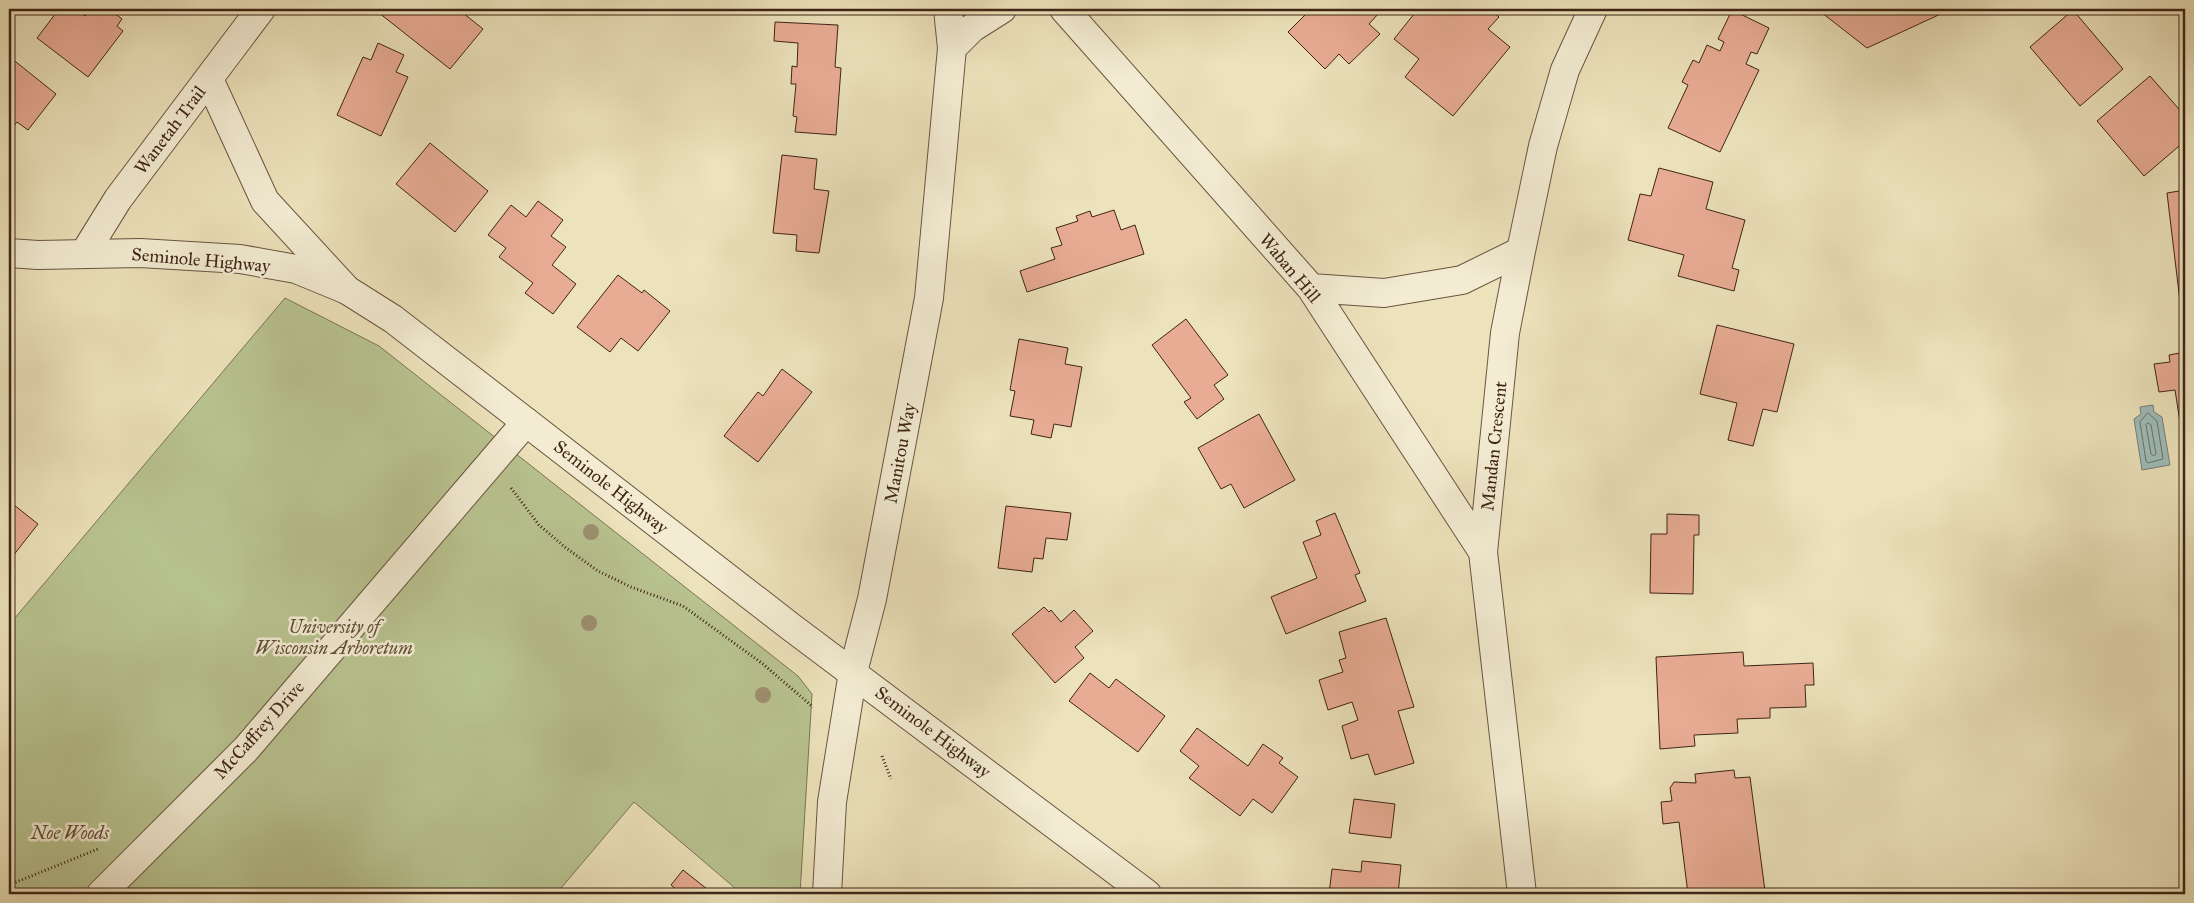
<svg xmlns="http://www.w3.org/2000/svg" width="2194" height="903" font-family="'IM FELL Great Primer',serif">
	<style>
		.green { fill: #b8c390; stroke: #7c7453 }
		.water { fill: #9dbcba; stroke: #777f78 }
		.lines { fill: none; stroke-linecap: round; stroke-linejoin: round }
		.shore { stroke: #6e7068; stroke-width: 1 }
		.building { fill: #e8ac94; stroke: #3f2416 }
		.minor-casing { stroke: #6a543f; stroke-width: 30 }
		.tertiary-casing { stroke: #6a543f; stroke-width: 30 }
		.path { stroke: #3f2416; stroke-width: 3; stroke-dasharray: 1 2.5; stroke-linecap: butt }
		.minor { stroke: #f3ecd3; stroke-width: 28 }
		.tertiary { stroke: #f3ecd3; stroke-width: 28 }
		.tree { fill: #9d9071 }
		.labels { text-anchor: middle; stroke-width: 5; stroke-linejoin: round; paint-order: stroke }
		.street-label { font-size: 18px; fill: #3f2416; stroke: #f3ecd3 }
		.park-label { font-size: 18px; font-style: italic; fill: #5d4c34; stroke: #f3ecd3 }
	</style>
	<rect width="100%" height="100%" fill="#ece2bb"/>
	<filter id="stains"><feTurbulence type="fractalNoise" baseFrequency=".004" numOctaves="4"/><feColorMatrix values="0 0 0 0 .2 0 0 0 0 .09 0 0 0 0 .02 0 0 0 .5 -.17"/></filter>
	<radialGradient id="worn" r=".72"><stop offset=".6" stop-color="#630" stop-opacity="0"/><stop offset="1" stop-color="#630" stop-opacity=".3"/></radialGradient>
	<path class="green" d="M285,298L379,346L798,676L812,694L800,894H742L634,802L556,894H9V625Z"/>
	<path class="water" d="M2153,405L2154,412L2162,417L2170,465L2142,470L2134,419L2141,414L2140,407Z"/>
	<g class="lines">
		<path class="shore" d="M2148,413L2157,421L2163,459L2148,463L2146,461L2140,422Z
			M2148,423L2151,425L2156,454L2154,456L2151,454L2146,425Z"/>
	</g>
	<path class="building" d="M59,9H75L85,16L91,9H109L122,19L117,26L123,31L88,77L37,38Z
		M374,9H458L483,29L450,69Z
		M1311,9H1375L1379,13L1369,24L1380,34L1349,64L1339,54L1325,69L1288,32Z
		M1418,9H1449L1456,15L1460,9H1489L1499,17L1488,29L1510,47L1453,116L1405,77L1419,59L1394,39Z
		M1817,9H1943L1945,12L1867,48Z
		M1732,10L1769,28L1757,54L1751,52L1746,64L1759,70L1720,152L1668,128L1688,85L1682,82L1693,60L1699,63L1707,45L1720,51L1724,42L1718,39Z
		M2073,10L2123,69L2080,106L2030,47Z
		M775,22L838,25L835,67L841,68L836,135L795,132L797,117L793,116L796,84H791L792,66L797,67L798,43L774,41Z
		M378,43L404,55L396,72L408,77L381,136L337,115L363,57L371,60Z
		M11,58L56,94L28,130L17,122L9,132V60Z
		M2150,76L2185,116V141L2144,176L2097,121Z
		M430,143L488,191L455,232L396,184Z
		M782,155L817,159L814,189L829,191L819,253L796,251L797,235L773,233Z
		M1659,168L1713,182L1706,209L1745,220L1732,268L1739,270L1734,291L1678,276L1684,255L1628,240L1640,194L1651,196Z
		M2185,190V318H2182L2167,193Z
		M538,201L563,220L551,236L566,247L552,265L576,284L553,314L525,293L533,283L499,257L506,248L488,235L511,205L526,217Z
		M1114,210L1121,230L1135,225L1144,254L1027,292L1020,271L1055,259L1051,248L1062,245L1056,228L1078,221L1076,216L1090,211L1092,217Z
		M618,275L642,293L644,290L670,311L638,351L621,338L610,352L577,327Z
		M1186,319L1228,375L1214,385L1224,399L1197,419L1184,402L1191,398L1152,345Z
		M1717,325L1794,344L1777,412L1763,409L1753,446L1728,440L1737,403L1700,394Z
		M1019,339L1068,348L1065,364L1082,367L1071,427L1054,424L1051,438L1031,434L1034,420L1010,416L1015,391L1010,390Z
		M2185,352V448H2184L2175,390L2159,392L2154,364L2170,362L2169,355Z
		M782,369L812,392L758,462L724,436L758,392L763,396Z
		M1259,414L1295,480L1244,508L1231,484L1221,489L1198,448Z
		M9,501L38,524L9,561Z
		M1006,506L1071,513L1067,540L1046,538L1043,559L1034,558L1032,572L998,568Z
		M1335,513L1360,573L1355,575L1366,601L1286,634L1271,597L1317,578L1303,542L1321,535L1316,521Z
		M1667,514L1699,515V535H1694L1693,594L1650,593L1651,534H1667Z
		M1044,607L1049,612L1051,610L1061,622L1074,610L1093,631L1075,647L1084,658L1055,683L1012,634Z
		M1386,618L1414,707L1398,711L1414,763L1375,775L1368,754L1351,759L1342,726L1358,720L1352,702L1328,710L1319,680L1343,672L1339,660L1346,658L1339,632Z
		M1743,652L1744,666L1813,663L1814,685H1805L1806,707L1770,708V718L1737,719L1738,733L1694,735L1695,746L1660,749L1656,657Z
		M1090,673L1109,688L1116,679L1165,716L1138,752L1069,701Z
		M1197,728L1248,766L1263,744L1283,758L1279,763L1298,777L1272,813L1253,799L1240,816L1189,778L1199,766L1180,751Z
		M1734,770L1735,778L1750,777L1765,891L1740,894H1688L1679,822L1663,824L1661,802L1672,801L1670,788L1674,782L1696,783L1695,774Z
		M1354,799L1395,804L1391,838L1349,833Z
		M1362,861L1401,865L1398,894H1329L1332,869L1361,872Z
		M683,870L707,889L703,894H682L671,885Z"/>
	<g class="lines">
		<defs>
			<path id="minor" d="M1064,9L1311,288L1483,552
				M952,48L972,28L1002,9
				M209,79L265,201L347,290
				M84,254L118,199L261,9
				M1311,288L1384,293L1462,280L1521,251
				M101,894L246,749L526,422
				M827,894L832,802L853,672L872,599L929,298L952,48L948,9
				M1522,894L1483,552L1505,333L1521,251L1543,146L1565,70L1593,9"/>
			<path id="tertiary" d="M9,253L38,255L140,253L240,259L296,269L347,290L393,319L791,627L1147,894"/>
		</defs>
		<use href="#minor" class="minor-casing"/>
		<use href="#tertiary" class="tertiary-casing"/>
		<path class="path" d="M511,488L539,525L566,548L598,571L631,587L683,606L763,664L813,707
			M882,756L891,779
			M9,885L98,849"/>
		<use href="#minor" class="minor"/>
		<use href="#tertiary" class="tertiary"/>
	</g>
	<g class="tree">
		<circle cx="591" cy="532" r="8"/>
		<circle cx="589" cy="623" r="8"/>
		<circle cx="763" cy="695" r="8"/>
	</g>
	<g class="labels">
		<g class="street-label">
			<text transform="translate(170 130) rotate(-53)" y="6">Wanetah Trail</text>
			<text transform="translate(201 260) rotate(5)" y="6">Seminole Highway</text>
			<text transform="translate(1290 268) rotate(50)" y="6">Waban Hill</text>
			<text transform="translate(1494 446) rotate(-84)" y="6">Mandan Crescent</text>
			<text transform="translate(900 453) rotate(-79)" y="6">Manitou Way</text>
			<text transform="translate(611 487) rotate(38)" y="6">Seminole Highway</text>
			<text transform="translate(259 730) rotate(-48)" y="6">McCaffrey Drive</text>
			<text transform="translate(933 732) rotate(37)" y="6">Seminole Highway</text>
		</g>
		<g class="park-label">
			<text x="334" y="633">University of<tspan x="334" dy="21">Wisconsin Arboretum</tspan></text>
			<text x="70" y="839">Noe Woods</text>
		</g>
	</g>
	<rect width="2194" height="903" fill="none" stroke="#ece2bb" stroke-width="30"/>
	<rect x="10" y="10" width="2174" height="883" fill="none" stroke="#3f2416" stroke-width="2.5"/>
	<rect x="15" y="15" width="2164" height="873" fill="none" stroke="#3f2416"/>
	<rect width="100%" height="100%" filter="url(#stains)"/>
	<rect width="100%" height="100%" fill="url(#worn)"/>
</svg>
